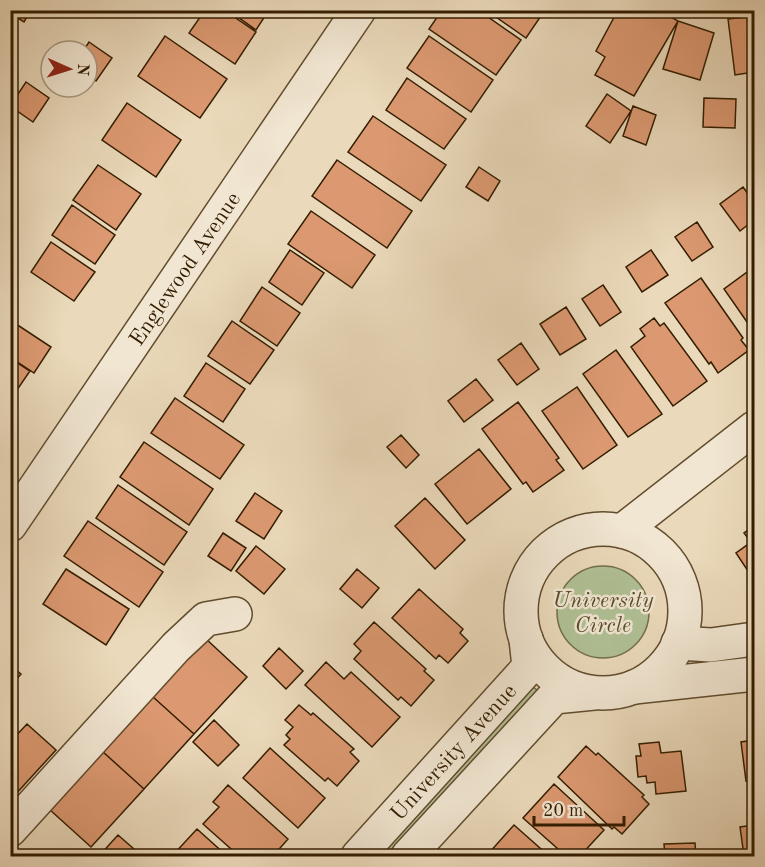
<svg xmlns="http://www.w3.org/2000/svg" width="765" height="867" font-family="'Old Standard TT',serif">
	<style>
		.green { fill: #b0c095; stroke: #726e4a; stroke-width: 1.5 }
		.building { fill: #dc9971; stroke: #331d00; stroke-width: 1.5 }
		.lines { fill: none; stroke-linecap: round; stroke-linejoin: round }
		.minor-casing { stroke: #614c2e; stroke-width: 36 }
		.minor { stroke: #f1e6d2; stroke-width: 33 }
		.labels { text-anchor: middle; stroke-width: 5; stroke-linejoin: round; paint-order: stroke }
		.street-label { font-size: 22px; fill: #331d00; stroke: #f1e6d2 }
		.park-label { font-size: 22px; font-style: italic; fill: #584e2d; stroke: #f1e6d2 }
	</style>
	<rect width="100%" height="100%" fill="#ead9ba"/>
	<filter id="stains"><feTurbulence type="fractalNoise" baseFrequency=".00333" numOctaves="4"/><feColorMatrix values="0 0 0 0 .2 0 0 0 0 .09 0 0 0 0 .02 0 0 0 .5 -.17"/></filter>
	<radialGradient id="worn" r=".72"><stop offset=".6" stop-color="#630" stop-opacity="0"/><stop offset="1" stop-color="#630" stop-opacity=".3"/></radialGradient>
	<path class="green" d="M557 612a46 46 0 1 1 92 0a46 46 0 1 1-92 0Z
		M531,685L538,691L536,696L389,856H372Z"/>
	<path class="building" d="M10,10H31L24,22L10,13Z
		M205,10H224L256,32L235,64L189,33Z
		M228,10H269L256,30Z
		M442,10H478L521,40L496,75L429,29Z
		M486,10H545L526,38Z
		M618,10H659L678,21L634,96L595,75L605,57L596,51Z
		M754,16V72L735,75L728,19Z
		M678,21L714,33L700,80L663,69Z
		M165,36L227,79L200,118L138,76Z
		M429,36L493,80L471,112L407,68Z
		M89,42L112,58L96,81L87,75V51H83Z
		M407,78L466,119L444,149L386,110Z
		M26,82L49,98L33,122L10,106Z
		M607,94L631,111L610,143L586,126Z
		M704,98L736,99L735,128L703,127Z
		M127,103L181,140L156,177L102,140Z
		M633,106L656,115L646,145L623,136Z
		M373,116L446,165L421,201L348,152Z
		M337,160L412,211L387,248L312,196Z
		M98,165L141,194L116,230L73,200Z
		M479,167L500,181L488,201L466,187Z
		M743,187L754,202V220L740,231L720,204Z
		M72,205L115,235L95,264L52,235Z
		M311,211L375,255L352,288L288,244Z
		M697,222L713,247L692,261L675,237Z
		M51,242L95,272L74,301L31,272Z
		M290,250L324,273L302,305L269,282Z
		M651,250L668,275L642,292L626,267Z
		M754,267V332L724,289Z
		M701,278L743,338L741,340L749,350L718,373L711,362L709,364L665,303Z
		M603,285L621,312L600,326L582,299Z
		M262,287L300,313L277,346L240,321Z
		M566,307L586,339L560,355L540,324Z
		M654,318L660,326L664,323L707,381L673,406L631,347L645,336L640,329Z
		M10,320L51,347L34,373L10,357Z
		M232,321L274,350L250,384L208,356Z
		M521,343L539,369L517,385L498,360Z
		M616,350L662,414L628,437L583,374Z
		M10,358L30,371L10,400Z
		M206,363L245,389L223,422L184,396Z
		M476,379L493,400L464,422L448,401Z
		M577,387L617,445L583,469L542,411Z
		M175,398L244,445L220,479L151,433Z
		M518,402L559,458L556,460L564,470L533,492L526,482L523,484L482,429Z
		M401,435L419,455L406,468L387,447Z
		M144,442L213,489L189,525L120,477Z
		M479,449L511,489L467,524L435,484Z
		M118,485L187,532L164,565L96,518Z
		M255,493L282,511L264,539L236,521Z
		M425,498L465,540L435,569L395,526Z
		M88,521L163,572L139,607L64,556Z
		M754,526V580L736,553L751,542L744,533Z
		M223,533L246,548L231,571L208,556Z
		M256,546L285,569L264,594L236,571Z
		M66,569L129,609L106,645L43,604Z
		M357,569L379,588L362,608L340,589Z
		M419,589L463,629L460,633L468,641L448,663L439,655L436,659L392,618Z
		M374,622L426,669L424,671L434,680L411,706L401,697L398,700L354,659L361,651L354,644Z
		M205,638L247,677L194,734L152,696Z
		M279,648L303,671L286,689L263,666Z
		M326,662L344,679L351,672L400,717L372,747L305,685Z
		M10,665L21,674L10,686Z
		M152,696L194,734L144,789L102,751Z
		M299,705L311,715L313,713L354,749L350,752L359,761L337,786L328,778L325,781L284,745L290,739L286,735L293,727L285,720Z
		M214,720L239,745L218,766L193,742Z
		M27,724L56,750L14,796H10V742Z
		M754,740V779L746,781L741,742Z
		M659,742L661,753L681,751L686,791L656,794L655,782L647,783L646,776L638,777L636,756H641L639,744Z
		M586,746L596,755L598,753L644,795L642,797L649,804L622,834L614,827L612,829L558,777Z
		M270,748L325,798L298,828L243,778Z
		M102,751L144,789L91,847L49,809Z
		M554,784L604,830L580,856H566L523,818Z
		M228,785L288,839L273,856H239L203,824L219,807L213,802Z
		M514,825L549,856H491L488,854Z
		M754,825V856H744L740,827Z
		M197,829L227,856H172Z
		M118,835L142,856H99Z
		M695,843L696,856H665L664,844Z"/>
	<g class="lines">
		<defs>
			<g id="minor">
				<path id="s1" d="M10,525L359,10"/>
				<circle cx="603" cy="611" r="82"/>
				<path d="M622,531L754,428"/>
				<path d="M678,643L711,645L754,639"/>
				<path d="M634,687L754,674"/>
				<path d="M10,830L176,647L206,619L235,614"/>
				<path id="s2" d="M358,856L529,667L526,639"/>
				<path d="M408,856L554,697L594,693"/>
			</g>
		</defs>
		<use href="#minor" class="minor-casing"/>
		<use href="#minor" class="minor"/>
	</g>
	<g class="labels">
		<g class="street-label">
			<text dy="8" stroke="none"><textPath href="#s1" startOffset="310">Englewood Avenue</textPath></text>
			<text dy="8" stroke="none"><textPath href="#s2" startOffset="141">University Avenue</textPath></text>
		</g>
		<g class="park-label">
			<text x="603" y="607">University<tspan x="603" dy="25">Circle</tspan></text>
		</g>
	</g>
	<rect width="765" height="867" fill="none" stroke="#ead9ba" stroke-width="36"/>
	<rect x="12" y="12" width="741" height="843" fill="none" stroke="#331d00" stroke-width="3"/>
	<rect x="18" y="18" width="729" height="831" fill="none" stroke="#331d00" stroke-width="1.5"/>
	<g transform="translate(69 69) rotate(93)"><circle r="28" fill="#f1e6d2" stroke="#a5967e" stroke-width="1.5"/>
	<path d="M0-4.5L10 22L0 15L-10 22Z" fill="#8f2418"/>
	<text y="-9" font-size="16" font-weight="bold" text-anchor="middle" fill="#331d00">N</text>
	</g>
	<path d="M534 816v9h90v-9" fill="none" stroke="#331d00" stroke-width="3"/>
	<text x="543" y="816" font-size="18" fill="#331d00" stroke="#f1e6d2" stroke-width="4.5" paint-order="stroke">20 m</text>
	<rect width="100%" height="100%" filter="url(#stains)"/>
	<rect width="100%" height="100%" fill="url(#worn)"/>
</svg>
